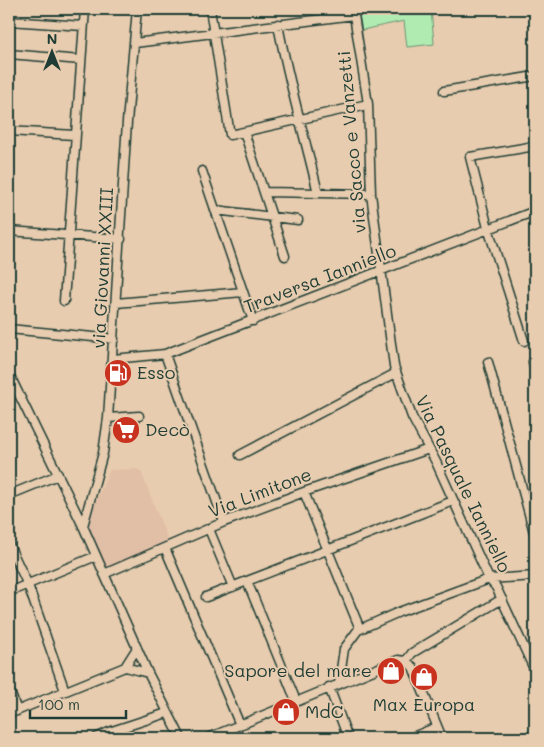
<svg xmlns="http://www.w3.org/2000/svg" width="544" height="747" font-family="Mali,sans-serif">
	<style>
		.built { fill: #e1bea6 }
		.green { fill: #b0ecb2; stroke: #689473 }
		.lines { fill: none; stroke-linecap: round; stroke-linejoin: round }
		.minor-casing { stroke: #1f3d34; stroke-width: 11 }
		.minor { stroke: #e8ccaf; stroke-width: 8 }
		.labels { text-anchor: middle; stroke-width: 4; stroke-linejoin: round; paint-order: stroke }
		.street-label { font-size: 18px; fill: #1f3d34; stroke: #e8ccaf }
		.poi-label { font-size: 18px; fill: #1f3d34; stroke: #e8ccaf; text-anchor: start }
	</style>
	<rect width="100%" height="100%" fill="#e8ccaf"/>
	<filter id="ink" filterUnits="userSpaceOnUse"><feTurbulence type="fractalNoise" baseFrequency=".02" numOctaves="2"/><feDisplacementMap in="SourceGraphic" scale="10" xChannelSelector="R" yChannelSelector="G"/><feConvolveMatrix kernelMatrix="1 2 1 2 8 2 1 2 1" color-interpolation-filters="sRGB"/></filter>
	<g filter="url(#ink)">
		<path class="built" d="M137,469L141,472L169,543L106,569L86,523L110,470Z"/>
		<path class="green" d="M358,9H431L434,44L407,47L404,21L362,30Z"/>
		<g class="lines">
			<defs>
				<path id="minor" d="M210,9L230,135L368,104
					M353,9L368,104L371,194L394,366L412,417L436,462L489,579L496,587L535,671
					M9,21L83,26
					M278,24C288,81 305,137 318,193
					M135,43L354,15
					M9,54L81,60
					M444,91L535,76
					M9,131L74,135
					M244,132L285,256
					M202,171L253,321
					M266,192L371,194
					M215,210L298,220
					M9,231L121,239
					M64,301L85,9
					M116,303L243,292
					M9,329L114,339
					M524,341L488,228L470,157L535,146
					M165,354L224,522
					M113,359L165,354L535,211
					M488,362L535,536
					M533,362L535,371
					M9,374L83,526L148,673L181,738
					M108,418L139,416
					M240,455L396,373
					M304,492L360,629
					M9,495L58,475
					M83,526L103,453L108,418L127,122L137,9
					M209,529L233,587
					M9,545L28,585L65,691
					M165,548L240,725
					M104,574L224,522L304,492L429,449
					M247,581L296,701
					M9,592L96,556
					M206,597L453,501
					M406,661L412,653L502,599
					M125,667L137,648
					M339,683L344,649L358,630L399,612L489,579L535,576
					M329,687L348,738
					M9,689L17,711
					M9,714L125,667L148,673
					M96,738L109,732L167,713
					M208,738L398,660L406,661L413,667L442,738
					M410,738L437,727"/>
			</defs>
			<use href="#minor" class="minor-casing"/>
			<use href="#minor" class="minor"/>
		</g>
	</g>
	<defs>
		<symbol id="fuel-disc" viewBox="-11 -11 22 22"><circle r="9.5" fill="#c8321e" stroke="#e8ccaf"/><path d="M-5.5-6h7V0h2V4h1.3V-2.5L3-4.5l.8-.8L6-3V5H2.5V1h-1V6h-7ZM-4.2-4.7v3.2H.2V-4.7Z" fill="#fff"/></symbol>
		<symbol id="supermarket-disc" viewBox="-11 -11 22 22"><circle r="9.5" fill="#c8321e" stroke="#e8ccaf"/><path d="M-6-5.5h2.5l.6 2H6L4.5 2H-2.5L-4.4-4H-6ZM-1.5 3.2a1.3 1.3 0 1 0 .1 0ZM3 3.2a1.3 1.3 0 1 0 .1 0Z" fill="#fff"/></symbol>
		<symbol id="shop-disc" viewBox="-11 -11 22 22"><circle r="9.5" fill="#c8321e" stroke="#e8ccaf"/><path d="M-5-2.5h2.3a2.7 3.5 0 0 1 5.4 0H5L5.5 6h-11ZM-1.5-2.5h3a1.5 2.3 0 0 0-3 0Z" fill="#fff"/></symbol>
	</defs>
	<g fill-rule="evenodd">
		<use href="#fuel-disc" x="102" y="357" width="32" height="32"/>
		<use href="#supermarket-disc" x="110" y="414" width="32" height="32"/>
		<use href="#shop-disc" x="375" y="655" width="32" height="32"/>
		<use href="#shop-disc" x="408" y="661" width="32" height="32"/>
		<use href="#shop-disc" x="270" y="696" width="32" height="32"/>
	</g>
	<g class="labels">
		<g class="street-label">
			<text transform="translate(352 142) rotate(-95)" y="6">via Sacco e Vanzetti</text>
			<text transform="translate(103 268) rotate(-87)" y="6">via Giovanni XXIII</text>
			<text transform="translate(320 279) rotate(-21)" y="6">Traversa Ianniello</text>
			<text transform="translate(463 484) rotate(64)" y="6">Via Pasquale Ianniello</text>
			<text transform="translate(260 493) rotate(-21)" y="6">Via Limitone</text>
		</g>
		<g class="poi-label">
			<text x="137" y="379">Esso</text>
			<text x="145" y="436">Decò</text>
			<text x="372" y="677" text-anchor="end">Sapore del mare</text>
			<text x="424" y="711" text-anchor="middle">Max Europa</text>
			<text x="305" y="718">MdC</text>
		</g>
	</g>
	<rect width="544" height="747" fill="none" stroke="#e8ccaf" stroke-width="30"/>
	<rect x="15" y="15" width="514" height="717" fill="none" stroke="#1f3d34" stroke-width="2" filter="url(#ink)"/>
	<g transform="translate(52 52)" stroke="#e8ccaf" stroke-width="4" paint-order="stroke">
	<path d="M0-4L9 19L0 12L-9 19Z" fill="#1f3d34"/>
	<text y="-8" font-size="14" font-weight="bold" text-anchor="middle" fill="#1f3d34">N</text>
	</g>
	<path d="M30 710v8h96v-8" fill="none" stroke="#1f3d34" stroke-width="2.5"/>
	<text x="38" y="710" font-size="15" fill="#1f3d34" stroke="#e8ccaf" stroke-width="4" paint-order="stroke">100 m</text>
</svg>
